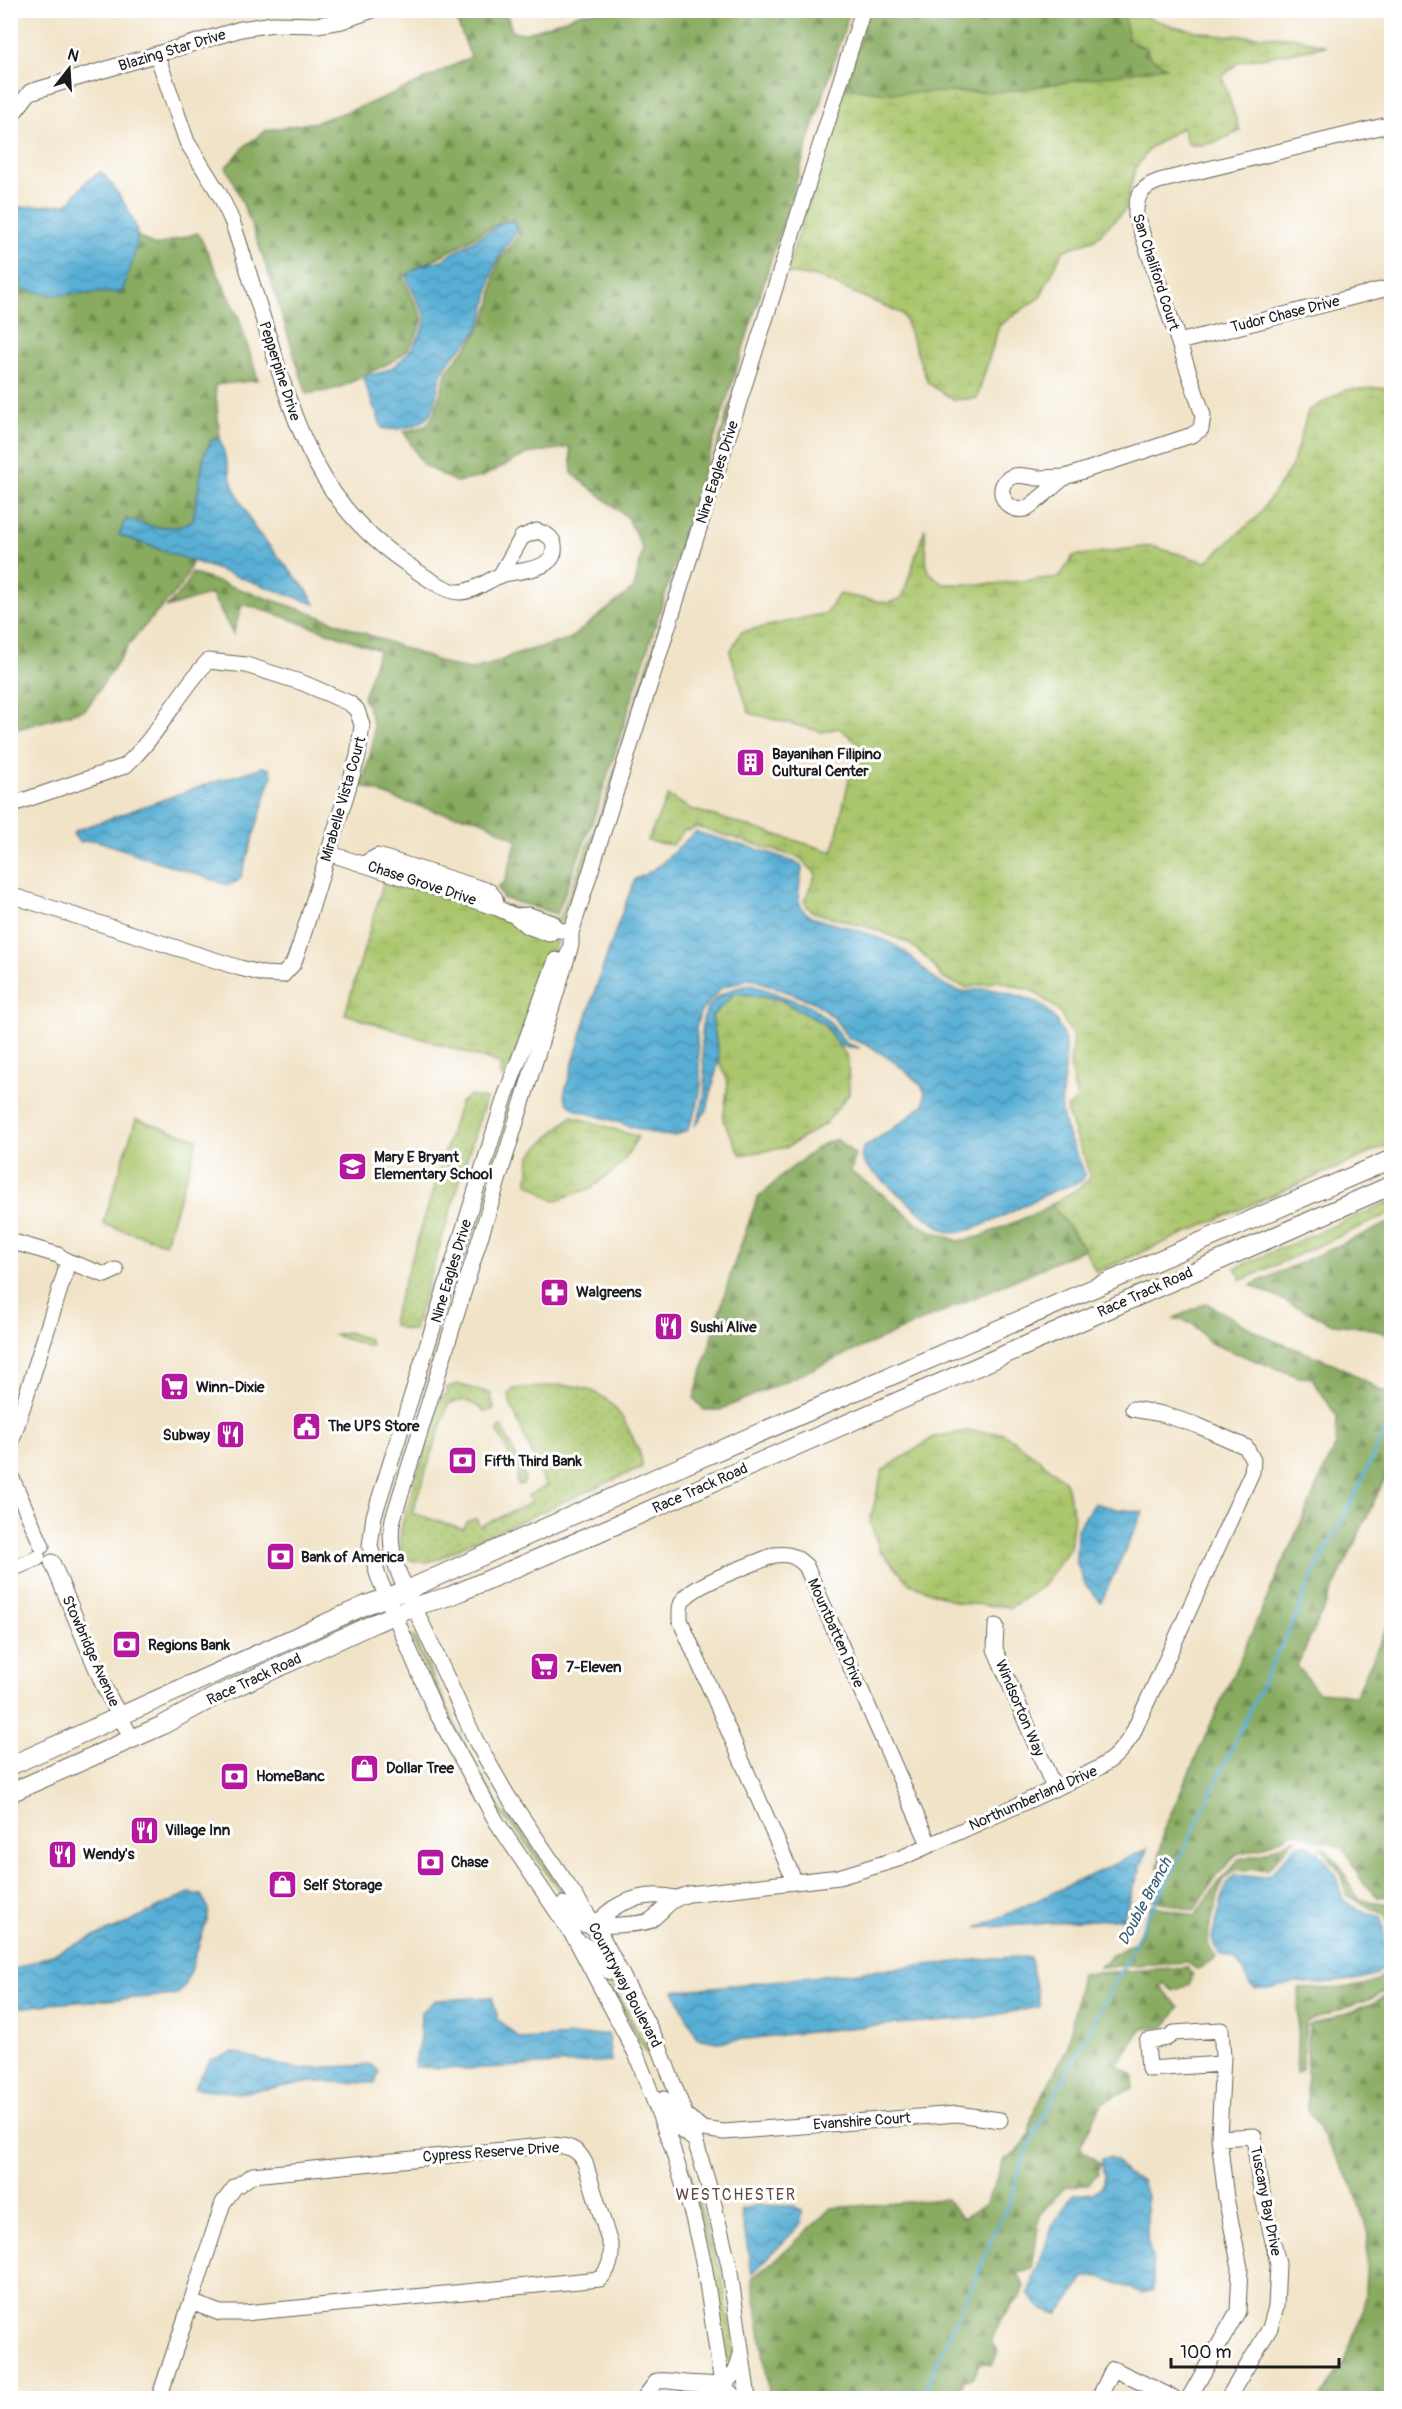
<svg xmlns="http://www.w3.org/2000/svg" width="1402" height="2409" font-family="Pangolin,sans-serif">
	<style>
		.grass { fill: url(#grass-dots); stroke: #647144; stroke-width: 1.5 }
		.forest { fill: url(#forest-firs); stroke: #52643e; stroke-width: 1.5 }
		.wetland { fill: url(#wetland-marsh); stroke: #647144; stroke-width: 1.5 }
		.green { fill: #abc66d; stroke: #647144; stroke-width: 1.5 }
		.water { fill: url(#water-waves); stroke: #3a6678; stroke-width: 1.5 }
		.lines { fill: none; stroke-linecap: round; stroke-linejoin: round }
		.stream { stroke: #58afd5; stroke-width: 3 }
		.minor-casing { stroke: #676258; stroke-width: 17 }
		.major-casing { stroke: #676258; stroke-width: 20 }
		.minor { stroke: #fff; stroke-width: 15 }
		.major { stroke: #fff; stroke-width: 18 }
		.labels { text-anchor: middle; stroke-width: 6; stroke-linejoin: round; paint-order: stroke }
		.street-label { font-size: 15px; fill: #1c1c1c; stroke: #fff }
		.poi-label { font-size: 15px; font-weight: bold; fill: #1c1c1c; stroke: #fff; text-anchor: start }
		.water-label { font-size: 16px; font-style: italic; fill: #375e6f; stroke: #fff }
		.neighbourhood-label { font-size: 16px; letter-spacing: 1.5px; fill: #5f473f; stroke: #fff }
	</style>
	<defs>
		<pattern id="grass-dots" width="8" height="8" patternUnits="userSpaceOnUse" patternTransform="scale(1.5)"><rect width="8" height="8" fill="#abc66d"/><path d="M2 2h.1M6 6h.1" fill="none" stroke="#93aa5e" stroke-width="1.8" stroke-linecap="round"/></pattern>
		<pattern id="forest-firs" width="22" height="20" patternUnits="userSpaceOnUse" patternTransform="scale(1.5)"><rect width="22" height="20" fill="#88ab60"/><path d="M5 1l3.5 6h-7zM16 11l3.5 6h-7z" fill="#6e8a4e"/></pattern>
		<pattern id="wetland-marsh" width="20" height="14" patternUnits="userSpaceOnUse" patternTransform="scale(1.5)"><rect width="20" height="14" fill="#abc66d"/><path d="M1 5h8M5 5V1M11 12h8M15 12V8" fill="none" stroke="#93aa5e"/></pattern>
		<pattern id="water-waves" width="16" height="10" patternUnits="userSpaceOnUse" patternTransform="scale(1.5)"><rect width="16" height="10" fill="#58afd5"/><path d="M0 5q4-4 8 0t8 0" fill="none" stroke="#488eac"/></pattern>
	</defs>
	<rect width="100%" height="100%" fill="#fff"/>
	<filter id="ink" filterUnits="userSpaceOnUse"><feTurbulence type="fractalNoise" baseFrequency=".0167" numOctaves="2"/><feDisplacementMap in="SourceGraphic" scale="12" xChannelSelector="R" yChannelSelector="G"/><feConvolveMatrix kernelMatrix="1 2 1 2 8 2 1 2 1" color-interpolation-filters="sRGB"/></filter>
	<filter id="wash" filterUnits="userSpaceOnUse"><feTurbulence type="fractalNoise" baseFrequency=".008" numOctaves="4" result="noise"/><feDisplacementMap in="SourceGraphic" scale="24" xChannelSelector="R" yChannelSelector="G"/><feGaussianBlur stdDeviation="1.35" result="paint"/><feColorMatrix in="noise" values="0 0 0 0 0 0 0 0 0 0 0 0 0 0 0 0 0 1.4 0 .05"/><feComposite in="paint" operator="in"/></filter>
	<g filter="url(#wash)">
		<rect width="100%" height="100%" fill="#f1e3c7"/>
		<path class="grass" d="M469,1096L486,1099L463,1170L441,1164L460,1103Z
			M440,1169L461,1177L414,1330H406L393,1325V1317Z
			M347,1332L369,1339L371,1344L368,1346L333,1335Z
			M457,1384L490,1393L494,1409L485,1412C468,1400 469,1397 448,1404L412,1513L463,1529L466,1522L476,1519L480,1526L531,1503L527,1496L546,1486L510,1403L509,1393L514,1389C569,1383 606,1377 632,1436C636,1446 643,1456 642,1467L487,1536C462,1540 422,1583 401,1550L400,1538L402,1524L442,1395H447L448,1392L446,1388Z
			M500,1427L503,1428L525,1477L523,1484L519,1485L516,1481L518,1473L498,1432Z
			M413,1635L474,1764L502,1811L524,1834L574,1908L572,1910L518,1832L500,1814L468,1758L415,1646Z
			M602,1964L638,2032L659,2066L670,2091L674,2111L656,2067L640,2042L599,1965Z
			M688,2164L711,2245L721,2270L735,2360L726,2361L709,2254L685,2165Z"/>
		<path class="forest" d="M621,10L850,11L598,806L557,914L503,898L497,887L505,882L517,840L479,819L438,812L399,800L361,785C371,754 382,728 363,698L379,650L255,607L242,605L233,634L211,594L166,608L186,586L191,573L311,613L449,665L472,669L496,663L514,654L568,640L634,588L643,549L627,517L572,473L570,447L527,454L482,477L456,482L423,465L404,432L426,426L434,415L447,370L470,343L482,325L491,304L494,277L500,259L519,235L515,220C492,222 476,237 456,248C436,258 421,265 403,278L423,318C413,351 400,360 370,372C359,377 350,384 340,387C330,391 318,392 307,394C281,318 262,239 226,167L246,145L267,130L316,122L363,106L411,86L471,57L456,19L459,11H506L512,32L527,33L582,13Z
			M869,11H1127L1125,19L1136,45L1145,47L1150,56L1167,67L1003,92L885,93L845,87Z
			M198,233L238,315L258,380L215,385L220,438L211,440L204,456L193,520L180,527H153L126,519L119,535L193,561L182,585L133,639L86,709L11,731L10,256L25,290L122,292L138,236L155,246Z
			M836,1139L855,1154L851,1172L881,1193L923,1227L958,1241L979,1237L1041,1211L1052,1204L1085,1249L720,1410H704L694,1398L731,1273L757,1199L785,1173L821,1145Z
			M1391,1222V1335L1363,1327L1333,1324L1251,1285Z
			M1206,1303L1267,1338L1335,1364L1382,1391L1391,1392V1465L1297,1666L1318,1692L1356,1695L1391,1619V1896L1378,1897L1362,1881L1344,1848L1294,1832L1261,1848L1237,1854L1215,1878L1194,1911L1154,1900L1163,1831L1336,1444L1337,1417L1312,1378L1299,1377L1210,1343L1193,1324L1174,1318Z
			M1294,1838L1297,1839L1292,1841L1268,1869L1235,1870L1222,1881L1207,1938L1210,1949L1216,1957L1197,1970L1187,1962L1100,1967L1112,1955L1138,1941L1151,1905L1195,1916L1219,1882L1239,1859L1262,1854Z
			M1321,1847L1325,1848L1341,1867L1359,1900L1391,1904V1953L1390,1927L1384,1914L1348,1897L1341,1873Z
			M1391,1957V1988L1373,1998L1306,2022L1302,2069L1296,2073L1299,1988C1318,1989 1365,1990 1380,1978C1387,1973 1389,1964 1391,1957Z
			M1187,1967L1193,1975L1189,1985L1173,1991L1164,1983L1161,1988L1179,2007L1165,2027L1141,2029L1117,2065L1134,2076L1133,2088L1103,2102L1080,2147L1100,2164L1098,2173L1088,2185L1066,2186L1040,2214L1032,2269L1018,2273L1024,2285L1020,2297L1001,2319L991,2342L998,2351L992,2365L981,2363L973,2378L964,2380L956,2398H898L893,2389L863,2398H770L752,2278L786,2251L831,2208L946,2199L963,2218L986,2204L1004,2160L1020,2149L1029,2135L1032,2116L1068,2046L1081,1974Z
			M1391,1994V2398H1321L1343,2363L1364,2308L1368,2234L1353,2185L1307,2109V2048L1309,2025C1338,2017 1365,2008 1391,1994Z"/>
		<path class="wetland" d="M1127,11L1173,26L1217,35L1292,37L1326,46L1239,62L1222,77L1240,131C1225,138 1204,149 1188,144L1182,127L1150,148L1135,169L1125,210L1095,239L1063,251L1040,297L999,326L977,398L953,400L928,383L903,314L817,277L786,273L845,87L885,93L1003,92L1166,67L1150,56L1145,47L1129,41L1125,19Z
			M1391,387V1144L1096,1272L1084,1248L1052,1204C1065,1195 1082,1189 1090,1178C1086,1153 1070,1133 1067,1107L1077,1100L1070,1066L1073,1037L1059,1011L1044,999L1033,991L998,981L966,988L942,978L930,961L909,943L877,930L813,912L808,908L804,901L816,874L800,858L697,827L689,831L685,830L672,845L647,841L668,796L691,809L833,852L849,779L864,748L839,728L822,732L749,713L730,652L741,632L826,613L839,594L888,603L902,598L925,528L927,570L943,584H992L1060,577L1073,556L1151,546L1206,562L1258,516L1292,466L1308,411L1345,390Z
			M735,389L736,393L567,927L558,938L505,1080L500,1073L501,1066L498,1063L345,1014L386,874L558,919L561,916L603,807Z
			M735,993L780,1000L824,1024L848,1058L849,1094L826,1123L788,1147L741,1155L723,1120L728,1083L719,1059L712,1016Z
			M572,1116L638,1137L620,1166L591,1188L554,1201L528,1183L530,1156L555,1131Z
			M1391,1201V1213L1242,1280L1235,1268Z
			M967,1431L1003,1433L1035,1456L1065,1481L1074,1516L1070,1548L1043,1586L1011,1607L959,1603L909,1583L879,1549L870,1522L882,1471L934,1437Z"/>
		<path class="green" d="M136,1119L198,1139L165,1243L103,1224Z"/>
		<path class="water" d="M101,172C112,183 138,220 137,237C137,253 127,276 122,292L52,295L24,290L11,256V208L67,204L88,180Z
			M512,221L515,223L516,234C505,246 495,262 491,278C488,295 487,311 479,327C470,343 453,353 444,369C429,400 445,419 405,428C397,429 390,431 382,428L363,379L368,374C396,376 421,342 426,317L407,280L409,273L423,265L442,260L504,222Z
			M220,438L233,486L255,529L308,592L315,604L119,535L126,519L153,527H180L193,520L204,456L211,440Z
			M263,767L270,769L272,775L241,877L236,882L228,885L95,840L79,842L73,834L77,830L199,787Z
			M696,832L773,854L800,864L802,867C801,887 791,904 811,917C839,926 877,933 901,949C918,960 928,978 947,986C965,995 963,992 981,989C990,988 1000,991 1008,993C1034,999 1049,1005 1061,1030C1073,1056 1059,1084 1062,1111C1064,1134 1078,1154 1085,1175L1082,1181C1072,1185 1061,1188 1051,1192C1030,1201 970,1238 949,1232C932,1226 883,1180 866,1166L861,1157L863,1148L898,1125L924,1104L925,1092L920,1084L897,1064L870,1046L848,1038L834,1018L814,1002L750,978L721,988L700,1013L696,1028L701,1085L697,1108L687,1131L674,1136L659,1135L577,1110L568,1104L564,1095C584,1022 607,950 635,879C665,867 671,851 696,832Z
			M750,984L812,1007L830,1022L845,1043L860,1048L839,1046L824,1024L781,1000L735,993L712,1016L719,1059L707,1110L695,1126C700,1113 705,1101 705,1086C706,1054 688,1014 724,993C731,989 742,987 750,984Z
			M1094,1503L1116,1509L1143,1512L1101,1602L1085,1584L1076,1561L1077,1529Z
			M1305,1844L1319,1852L1337,1876L1344,1901L1352,1906L1380,1917C1387,1932 1382,1941 1387,1956L1381,1970L1377,1974L1360,1979L1315,1984L1296,1982L1270,1989H1255L1249,1984L1245,1973L1235,1960L1220,1954L1215,1947L1212,1938L1226,1884L1235,1875L1257,1877L1270,1875L1296,1845Z
			M1147,1849L1123,1918L977,1928Z
			M189,1893L201,1895L209,1909L208,1917L185,1986L177,1995L50,2004L11,2009V1971L116,1928Z
			M1030,1957L1040,2007L976,2018L858,2027L718,2042L697,2038L674,1991L994,1958Z
			M492,1997L498,2019L520,2039L608,2034L611,2061L468,2069L414,2067L420,2038L421,2012L436,2000Z
			M233,2052L294,2069L371,2065L379,2071L375,2083L313,2082L239,2093L194,2088L210,2060Z
			M1109,2157L1116,2160L1127,2175L1142,2180L1147,2197V2239L1153,2262V2290L1142,2293L1102,2277H1084L1078,2288L1058,2314L1041,2308L1028,2294L1052,2227L1073,2195L1092,2193L1102,2186L1104,2175L1101,2159Z
			M757,2205L794,2206L802,2211L801,2224L752,2274L741,2210Z"/>
		<g class="lines">
			<path class="stream" d="M921,2398L961,2308L976,2279L993,2235L1010,2201L1022,2162L1041,2121L1127,1960L1143,1925L1183,1852L1272,1663L1297,1615L1309,1583L1354,1497L1392,1415"/>
		</g>
	</g>
	<g filter="url(#ink)">
		<g class="lines">
			<defs>
				<path id="minor" d="M157,55L187,142L220,195L232,221C245,260 257,299 269,338C296,428 321,506 404,562C417,571 444,592 459,592C474,592 488,580 501,575C518,570 558,571 554,545C552,536 545,534 537,531L522,537L500,576
					M16,110L30,92L241,29L273,24L317,25L342,21L373,10
					M1179,342L1392,287
					M1065,477C1056,477 1046,478 1037,478C1030,477 1021,474 1014,476C991,483 1004,514 1025,509C1031,507 1057,483 1065,477L1192,435L1201,429L1203,415L1136,215C1135,196 1142,187 1159,181L1392,124
					M10,805L125,766C158,736 177,694 208,661L246,665L303,683L349,703L357,710L362,725L358,756L300,945L293,964L283,975L264,974L240,968L10,895
					M328,853L497,908L515,916L527,926L549,934L556,929
					M363,864L378,856L489,891L495,898L497,908
					M515,916L529,915L553,923L556,929L564,931
					M556,960L505,1097L374,1516L370,1546L378,1576L435,1710L496,1821L576,1940L636,2054L672,2147L693,2217L705,2270L724,2398
					M10,1241L58,1255L67,1261L65,1273L10,1447
					M67,1261L105,1275L116,1270
					M10,1474L42,1546
					M52,1562L105,1689L132,1739
					M10,1570L38,1558
					M996,1626L995,1649L1054,1788
					M795,1882L680,1620C680,1611 679,1604 685,1598C699,1582 754,1564 774,1555C789,1553 796,1556 806,1566L929,1844
					M563,1904L581,1924L596,1927
					M600,1925C608,1926 646,1924 651,1920C667,1908 667,1900 689,1894L839,1877L901,1858L1087,1774C1108,1764 1120,1754 1132,1735L1252,1472L1253,1460L1246,1447L1199,1426L1162,1414L1133,1409
					M594,1929C600,1925 601,1919 606,1914C624,1898 652,1892 675,1898
					M576,1940L599,1954L610,1972
					M1221,2064L1149,2069L1147,2041L1167,2038L1174,2033L1221,2030L1223,2056L1219,2138L1254,2136L1259,2179L1278,2264L1276,2307L1270,2328L1228,2398
					M664,2099L678,2128L695,2140
					M688,2117L703,2129L724,2132L957,2114L1000,2120
					M552,2145C568,2146 578,2148 585,2163L611,2247C612,2261 609,2269 600,2279L245,2313H220L191,2302L223,2203L235,2187L253,2175Z
					M159,2398L191,2302
					M644,2398L657,2381C667,2380 676,2382 686,2383C706,2385 722,2380 735,2398
					M701,2398C720,2393 737,2375 740,2357
					M748,2398L729,2265L712,2197L695,2140L658,2044L600,1933L507,1795L476,1741L399,1574C392,1554 389,1539 393,1519L571,945V933L863,10
					M1099,2398L1113,2369L1174,2398
					M1189,2398L1238,2311L1240,2268L1226,2198L1219,2138"/>
				<path id="major" d="M10,1766L366,1605L407,1590L662,1475L1392,1159
					M10,1793L161,1726L216,1696L375,1623L415,1606L450,1596L595,1534L1392,1185"/>
			</defs>
			<use href="#minor" class="minor-casing"/>
			<use href="#major" class="major-casing"/>
			<use href="#minor" class="minor"/>
			<use href="#major" class="major"/>
		</g>
	</g>
	<defs>
		<symbol id="building-square" viewBox="-11 -11 22 22"><rect x="-9" y="-9" width="18" height="18" rx="4" fill="#b5179e" stroke="#fff"/><path d="M-4-6H4V6H1V3H-1V6H-4ZM-2.5-4.3h1.7v1.8h-1.7ZM.8-4.3h1.7v1.8H.8ZM-2.5-1h1.7V.8h-1.7ZM.8-1h1.7V.8H.8Z" fill="#fff"/></symbol>
		<symbol id="school-square" viewBox="-11 -11 22 22"><rect x="-9" y="-9" width="18" height="18" rx="4" fill="#b5179e" stroke="#fff"/><path d="M0-5L7-2L0 1L-7-2ZM-4 1L0 2.5L4 1V4Q0 6-4 4Z" fill="#fff"/></symbol>
		<symbol id="pharmacy-square" viewBox="-11 -11 22 22"><rect x="-9" y="-9" width="18" height="18" rx="4" fill="#b5179e" stroke="#fff"/><path d="M-2-6h4v4h4v4h-4v4h-4v-4h-4v-4h4Z" fill="#fff"/></symbol>
		<symbol id="restaurant-square" viewBox="-11 -11 22 22"><rect x="-9" y="-9" width="18" height="18" rx="4" fill="#b5179e" stroke="#fff"/><path d="M-5-6h1v4h1v-4h1v4h1v-4h1v5L-1.5 .5V6h-2V.5L-5-1ZM5-6V6H3V1.5H1.5Q1.5-4 5-6Z" fill="#fff"/></symbol>
		<symbol id="supermarket-square" viewBox="-11 -11 22 22"><rect x="-9" y="-9" width="18" height="18" rx="4" fill="#b5179e" stroke="#fff"/><path d="M-6-5.5h2.5l.6 2H6L4.5 2H-2.5L-4.4-4H-6ZM-1.5 3.2a1.3 1.3 0 1 0 .1 0ZM3 3.2a1.3 1.3 0 1 0 .1 0Z" fill="#fff"/></symbol>
		<symbol id="civic-square" viewBox="-11 -11 22 22"><rect x="-9" y="-9" width="18" height="18" rx="4" fill="#b5179e" stroke="#fff"/><path d="M-.6-6.5H3V-4.5H.6V-3L4-1V1h2V6H-6V1h2V-1L-.6-3ZM-1.2 2.5V6h2.4V2.5Z" fill="#fff"/></symbol>
		<symbol id="bank-square" viewBox="-11 -11 22 22"><rect x="-9" y="-9" width="18" height="18" rx="4" fill="#b5179e" stroke="#fff"/><path d="M-6-4H6V4H-6ZM0-2.3a2.3 2.3 0 1 0 0 4.6a2.3 2.3 0 1 0 0-4.6Z" fill="#fff"/></symbol>
		<symbol id="shop-square" viewBox="-11 -11 22 22"><rect x="-9" y="-9" width="18" height="18" rx="4" fill="#b5179e" stroke="#fff"/><path d="M-5-2.5h2.3a2.7 3.5 0 0 1 5.4 0H5L5.5 6h-11ZM-1.5-2.5h3a1.5 2.3 0 0 0-3 0Z" fill="#fff"/></symbol>
	</defs>
	<g fill-rule="evenodd">
		<use href="#building-square" x="734" y="746" width="33" height="33"/>
		<use href="#school-square" x="336" y="1150" width="33" height="33"/>
		<use href="#pharmacy-square" x="538" y="1276" width="33" height="33"/>
		<use href="#restaurant-square" x="652" y="1310" width="33" height="33"/>
		<use href="#supermarket-square" x="158" y="1370" width="33" height="33"/>
		<use href="#civic-square" x="290" y="1410" width="33" height="33"/>
		<use href="#restaurant-square" x="214" y="1418" width="33" height="33"/>
		<use href="#bank-square" x="446" y="1444" width="33" height="33"/>
		<use href="#bank-square" x="264" y="1540" width="33" height="33"/>
		<use href="#bank-square" x="110" y="1628" width="33" height="33"/>
		<use href="#supermarket-square" x="528" y="1650" width="33" height="33"/>
		<use href="#shop-square" x="348" y="1752" width="33" height="33"/>
		<use href="#bank-square" x="218" y="1760" width="33" height="33"/>
		<use href="#restaurant-square" x="128" y="1814" width="33" height="33"/>
		<use href="#restaurant-square" x="46" y="1838" width="33" height="33"/>
		<use href="#bank-square" x="414" y="1846" width="33" height="33"/>
		<use href="#shop-square" x="266" y="1868" width="33" height="33"/>
	</g>
	<g class="labels">
		<g class="street-label">
			<text transform="translate(172 50) rotate(-17)" y="5">Blazing Star Drive</text>
			<text transform="translate(1156 272) rotate(72)" y="5">San Chaliford Court</text>
			<text transform="translate(1285 314) rotate(-14)" y="5">Tudor Chase Drive</text>
			<text transform="translate(280 371) rotate(72)" y="5">Pepperpine Drive</text>
			<text transform="translate(717 472) rotate(-72)" y="5">Nine Eagles Drive</text>
			<text transform="translate(343 799) rotate(-74)" y="5">Mirabelle Vista Court</text>
			<text transform="translate(422 883) rotate(18)" y="5">Chase Grove Drive</text>
			<text transform="translate(451 1271) rotate(-73)" y="5">Nine Eagles Drive</text>
			<text transform="translate(1145 1292) rotate(-24)" y="5">Race Track Road</text>
			<text transform="translate(700 1488) rotate(-24)" y="5">Race Track Road</text>
			<text transform="translate(836 1633) rotate(66)" y="5">Mountbatten Drive</text>
			<text transform="translate(91 1651) rotate(66)" y="5">Stowbridge Avenue</text>
			<text transform="translate(254 1679) rotate(-25)" y="5">Race Track Road</text>
			<text transform="translate(1020 1708) rotate(67)" y="5">Windsorton Way</text>
			<text transform="translate(1033 1798) rotate(-24)" y="5">Northumberland Drive</text>
			<text transform="translate(625 1985) rotate(62)" y="5">Countryway Boulevard</text>
			<text transform="translate(862 2121) rotate(-4)" y="5">Evanshire Court</text>
			<text transform="translate(491 2152) rotate(-4)" y="5">Cypress Reserve Drive</text>
			<text transform="translate(1266 2201) rotate(79)" y="5">Tuscany Bay Drive</text>
		</g>
		<g class="poi-label">
			<text x="772" y="759">Bayanihan Filipino<tspan x="772" dy="17">Cultural Center</tspan></text>
			<text x="374" y="1162">Mary E Bryant<tspan x="374" dy="17">Elementary School</tspan></text>
			<text x="576" y="1297">Walgreens</text>
			<text x="690" y="1332">Sushi Alive</text>
			<text x="196" y="1392">Winn-Dixie</text>
			<text x="328" y="1431">The UPS Store</text>
			<text x="210" y="1440" text-anchor="end">Subway</text>
			<text x="484" y="1466">Fifth Third Bank</text>
			<text x="301" y="1562">Bank of America</text>
			<text x="148" y="1650">Regions Bank</text>
			<text x="566" y="1672">7-Eleven</text>
			<text x="386" y="1773">Dollar Tree</text>
			<text x="256" y="1781">HomeBanc</text>
			<text x="165" y="1835">Village Inn</text>
			<text x="83" y="1859">Wendy's</text>
			<text x="451" y="1867">Chase</text>
			<text x="303" y="1890">Self Storage</text>
		</g>
		<g class="water-label">
			<text transform="translate(1144 1901) rotate(-62)" y="6">Double Branch</text>
		</g>
		<g class="neighbourhood-label">
			<text x="736" y="2200">WESTCHESTER</text>
		</g>
	</g>
	<rect width="1402" height="2409" fill="none" stroke="#fff" stroke-width="36"/>
	<g transform="translate(69 69) rotate(17)" stroke="#ffffff" stroke-width="4.5" paint-order="stroke">
	<path d="M0-4.5L10 22L0 15L-10 22Z" fill="#1c1c1c"/>
	<text y="-9" font-size="16" font-weight="bold" text-anchor="middle" fill="#1c1c1c">N</text>
	</g>
	<path d="M1171 2358v9h168v-9" fill="none" stroke="#1c1c1c" stroke-width="3"/>
	<text x="1180" y="2358" font-size="18" fill="#1c1c1c" stroke="#ffffff" stroke-width="4.5" paint-order="stroke">100 m</text>
</svg>
